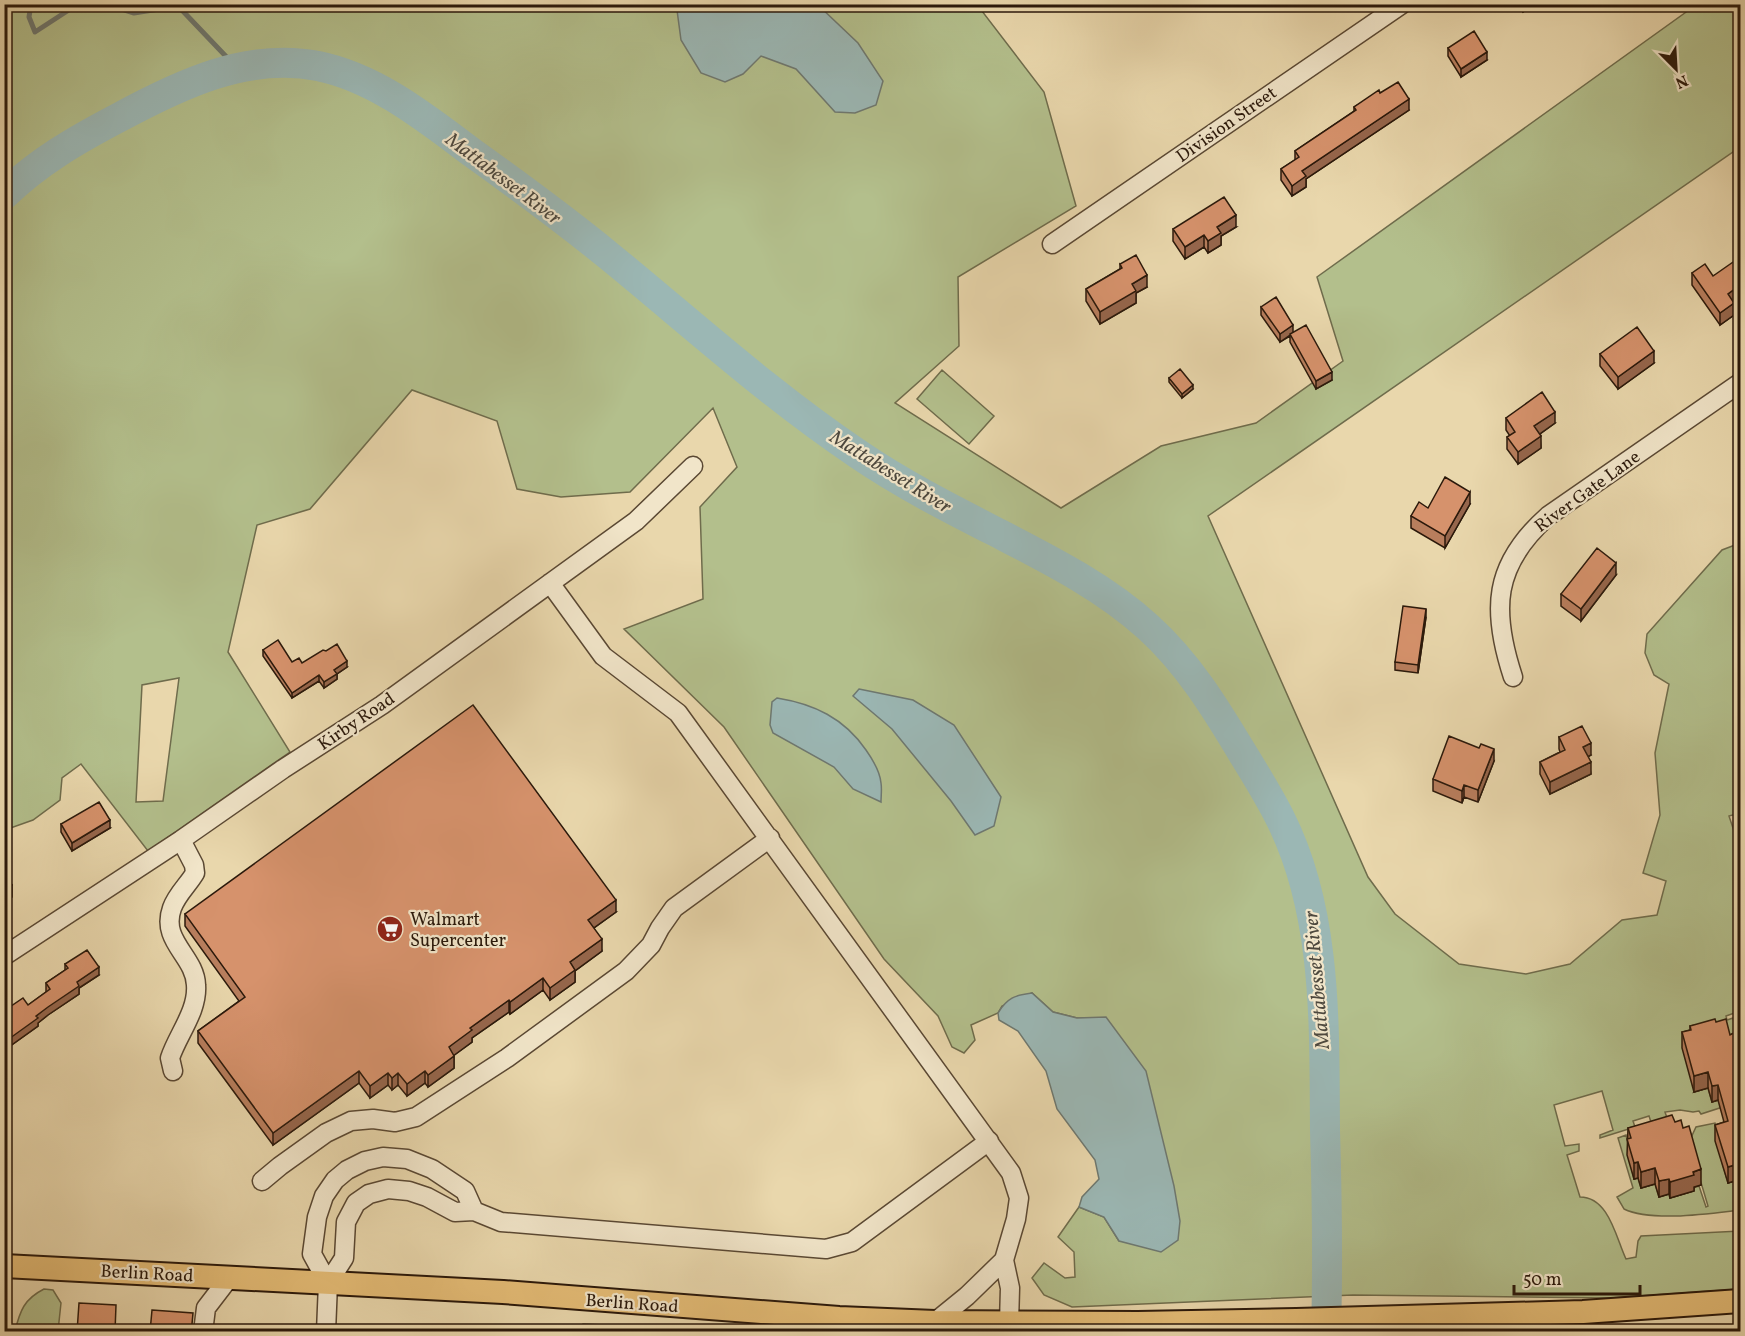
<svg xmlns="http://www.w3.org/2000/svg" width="1745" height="1336" font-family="Vollkorn,serif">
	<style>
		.green { fill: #b3bf8c; stroke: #6f6c4c; stroke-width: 1.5; fill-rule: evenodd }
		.water { fill: #9bb7b4; stroke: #6e7870; stroke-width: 1.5 }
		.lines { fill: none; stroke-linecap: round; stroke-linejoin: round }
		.stream { stroke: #6e7870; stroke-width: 5 }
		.river { stroke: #9bb7b4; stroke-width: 30 }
		.minor-casing { stroke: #5a4833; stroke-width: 21 }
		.major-casing { stroke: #2b190b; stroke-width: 26 }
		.minor { stroke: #f1e5c9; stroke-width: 18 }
		.major { stroke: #e4bc76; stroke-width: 22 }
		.wall { fill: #b87e5d; stroke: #2b190b; stroke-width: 1.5 }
		.shaded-wall { fill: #96664c; stroke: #2b190b; stroke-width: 1.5 }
		.building { fill: #d6926c; stroke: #2b190b; stroke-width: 1.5 }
		.labels { text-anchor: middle; stroke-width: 4.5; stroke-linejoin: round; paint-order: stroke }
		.street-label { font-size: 18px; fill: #2b190b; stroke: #f1e5c9 }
		.poi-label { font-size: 18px; fill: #2b190b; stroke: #f1e5c9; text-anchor: start }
		.water-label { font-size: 20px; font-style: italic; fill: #4d483e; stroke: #f1e5c9 }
	</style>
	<rect width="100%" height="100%" fill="#e9d7ac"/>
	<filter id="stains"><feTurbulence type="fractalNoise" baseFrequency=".00333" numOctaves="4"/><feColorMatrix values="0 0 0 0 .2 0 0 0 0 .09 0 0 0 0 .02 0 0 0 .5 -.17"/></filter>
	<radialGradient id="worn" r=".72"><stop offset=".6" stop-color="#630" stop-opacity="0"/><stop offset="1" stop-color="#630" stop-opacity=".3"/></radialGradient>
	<path class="green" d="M968,4L982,11L1044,92L1076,206L958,277L959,346L895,403L1061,508L1161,446L1256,423L1343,361L1317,277L1696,5H1740V147L1208,516L1368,877L1395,914L1459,964L1526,974L1570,964L1622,920L1657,915L1666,881L1643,873L1660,815L1655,753L1669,684L1654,675L1645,653L1647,634L1722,550L1740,543V813L1729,816L1740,849V1011L1726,1016L1727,1020L1733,1018L1740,1043L1694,1092L1708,1088L1712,1102L1729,1097L1732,1104L1701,1114L1699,1111L1693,1112L1680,1110L1665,1112L1667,1118L1651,1122L1649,1116L1633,1121L1635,1127L1600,1138V1135L1613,1130L1602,1091L1554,1105L1565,1146L1579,1144V1151L1567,1155L1580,1197C1609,1197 1616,1238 1626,1259L1636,1257L1638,1241L1641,1236L1740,1231V1289L1610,1298L1353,1295L1072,1307L1044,1295L1032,1278L1044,1263L1065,1278L1075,1277L1074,1252L1058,1237L1079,1207L1104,1217L1119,1241L1106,1018H1077L1053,1012L1032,993L1002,1006L998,1013L971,1025L975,1040L964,1053L952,1047L938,1016L884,959L724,727L624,629L703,599L700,507L737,467L713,408L630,492L561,497L517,489L497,421L412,390L310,509L257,525L228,652L290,752L148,851L81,764L62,778L60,800L33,820L5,830L4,5ZM179,678L163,801L136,802L142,685Z
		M942,370L994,416L969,444L917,399Z
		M1715,1123L1720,1139L1716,1141L1728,1183L1738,1180L1740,1183V1210C1710,1214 1651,1222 1624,1209L1617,1197L1633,1188L1618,1138L1626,1135C1630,1150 1630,1165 1634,1179L1638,1178L1641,1188L1655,1184L1659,1197L1669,1194L1670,1198L1693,1191V1188L1699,1186L1706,1207L1708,1206L1689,1142L1696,1127Z
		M44,1289L53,1290L61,1303L58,1331H15C20,1311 24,1299 44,1289Z
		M583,1324L663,1328V1331H577Z"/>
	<path class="water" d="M682,5H818L858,43L883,81L876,105L855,113L835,112L796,69L761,56L743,74L725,82L701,73L681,40L677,10Z
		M859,689L913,700L954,725L1001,797L994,826L975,835L951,801L892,729L853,696Z
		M777,698C814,704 844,718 866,750C873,760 880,771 881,783C882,789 881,796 881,802L853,789L834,767L773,733L770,725L772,702Z
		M1032,993L1053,1012L1077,1018L1106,1017L1146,1071L1174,1186L1180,1221L1178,1240L1161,1252L1119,1241L1104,1217L1079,1207L1082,1197L1099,1179L1095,1160L1057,1109L1046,1071L1018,1031L999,1020L998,1013C1007,998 1015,995 1032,993Z"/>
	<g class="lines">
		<path class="stream" d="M31,4L29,17L35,32L78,4
			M106,4L134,13L178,6L237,68"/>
		<path class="river" d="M4,195C38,162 76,140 118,118C179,85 247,52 318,66C377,78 427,119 474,154C520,187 565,220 609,256C691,323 770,395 858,454C902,484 949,508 996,532C1050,560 1104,587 1148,627C1188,663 1216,709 1243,754C1256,775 1269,796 1280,818C1328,913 1324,1027 1325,1130C1327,1197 1328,1264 1326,1332"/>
		<defs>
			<path id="minor" d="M1052,244L1402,4
				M550,583L603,656L678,713L1011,1173L1019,1198L1016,1219L1004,1260L1010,1288L1009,1323
				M1513,677C1491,610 1493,565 1548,516L1740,383
				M4,956L181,840L283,769L382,705L636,521L693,466
				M173,1071L170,1058C178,1034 198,1011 196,985C195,956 160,941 172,908C177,894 188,885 195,873L194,865L181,840
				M262,1181L280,1166L326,1133L351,1121L373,1119L395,1122L416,1117L507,1058L626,971L651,945L660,928L674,908L770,838
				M328,1283L344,1258L346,1222L356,1203L369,1194L388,1189L409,1191L427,1197L455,1212L474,1211L501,1222L826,1249L852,1242L989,1141
				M935,1322L967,1296L1004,1260
				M203,1332L206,1308L229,1278
				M326,1332L328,1283L312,1254L317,1217L324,1196L335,1180L347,1170L365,1161L383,1157L407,1159L432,1169L465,1191L474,1211"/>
			<path id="major" d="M4,1266L503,1292L839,1318L935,1322L1138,1323L1296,1320L1583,1312L1740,1301"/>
		</defs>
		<use href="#minor" class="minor-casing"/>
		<use href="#major" class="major-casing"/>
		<use href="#minor" class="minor"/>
		<use href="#major" class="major"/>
	</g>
	<path class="wall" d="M1518,4H1536L1523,12Z
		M1448,48L1487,60L1461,77L1448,56Z
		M1380,93L1409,110L1306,179V187L1292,196L1281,180V169L1295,160V151L1354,111V107Z
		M1236,227L1221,236V245L1208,253L1204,247L1185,259L1173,241V229Z
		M1120,264L1147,287L1136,293V303L1100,324L1086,301V289L1120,269Z
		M1740,266V297L1733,302L1734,315L1720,325L1692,285V273L1713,276Z
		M1261,307L1293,332L1332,380L1316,389L1290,342V336L1280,342L1261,315Z
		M1600,354L1654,363L1618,389L1600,366Z
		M1169,378L1193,389L1182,398L1169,382Z
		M1506,418L1555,423L1540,434L1541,448L1518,464L1507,449V437L1510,436L1506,430Z
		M1470,504L1445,548L1411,528V516L1428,508Z
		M1616,575L1581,621L1561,606V594Z
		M1426,617L1418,673L1395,670V662Z
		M263,650L292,662L347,667L337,674V679L324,688L319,681L292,698L263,656Z
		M1559,737L1591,755L1588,757L1591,774L1550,794L1540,774V762L1560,752L1559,749Z
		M1494,761L1478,802L1464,797L1462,803L1433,791V779Z
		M61,824L110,828L72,851L61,832Z
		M616,912L594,928L602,951L575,971V982L550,1000L543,990L510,1014L509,1012L472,1038V1042L454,1055V1068L428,1087L425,1083L407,1096L398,1085L392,1090L388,1085L370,1098L359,1083L273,1145L198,1043V1031L239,1001L185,926V914Z
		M65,964L99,975L79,988V994L48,1015L38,1023V1026L6,1049L4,1048V1011L28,1005L46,992V983L65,970Z
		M1716,1022L1730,1035L1740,1030L1739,1184L1738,1180L1728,1183L1715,1141V1125L1724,1122L1718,1100L1712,1102L1708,1088L1694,1092L1682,1048V1032L1690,1030V1026Z
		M1675,1122L1701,1185L1694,1187V1191L1670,1198L1669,1194L1659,1197L1655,1184L1641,1188L1638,1178L1634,1179L1627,1155L1628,1128Z"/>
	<path class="shaded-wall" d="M1523,4H1536L1523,12Z
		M1487,52V60L1461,77V69Z
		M1409,99V110L1306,179V187L1292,196V186L1302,171Z
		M1236,215V227L1221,236V245L1208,253V241L1217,227Z
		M1204,235V247L1185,259V247Z
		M1147,275V287L1136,293V303L1100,324V312L1132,284Z
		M1740,285V297L1728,306V294Z
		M1734,303V315L1720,325V313Z
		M1293,325V333L1280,342V334Z
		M1654,351V363L1618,389V377Z
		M1332,372V380L1316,389V381Z
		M1193,385V389L1182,398V394Z
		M1555,412V423L1534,438V426Z
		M1541,436V448L1518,464V452Z
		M1470,492V504L1445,548V536Z
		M1616,563V575L1581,621V609Z
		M1426,609V617L1418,673V665Z
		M347,661V667L337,674V679L324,688V682L334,670Z
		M319,675V681L292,698V693Z
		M1591,743V755L1583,759V747Z
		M1494,749V761L1478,802V790Z
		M1591,762V774L1550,794V782Z
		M1464,785V797L1462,803V791Z
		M110,820V828L72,851V843Z
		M12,885V897L8,899V905L4,907L5,889Z
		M616,900V912L588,932V920Z
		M602,939V951L575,971V982L550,1000V988L570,962Z
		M99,967V975L79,988V994L48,1015L38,1023V1026L6,1049V1041L77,982Z
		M543,978V990L510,1014V1002Z
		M509,1000V1012L472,1038V1042L449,1059V1047L470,1028Z
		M454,1056V1068L428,1087V1075Z
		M359,1071V1083L273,1145V1133Z
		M425,1071V1083L407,1096V1084Z
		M1708,1072V1088L1694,1092V1076Z
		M388,1073V1085L370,1098V1086Z
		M398,1073V1085L392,1090V1078Z
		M1718,1085V1100L1712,1102V1086Z
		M1638,1162V1178L1634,1179V1163Z
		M1738,1164V1180L1728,1183V1167Z
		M1655,1168V1184L1641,1188V1172Z
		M1739,1168H1740V1183L1739,1184Z
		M1701,1169V1185L1694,1187V1191L1670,1198V1182Z
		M1669,1179V1194L1659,1197V1181Z"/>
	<path class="building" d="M1474,31L1487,52L1461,69L1448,48Z
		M1398,82L1409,99L1302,171L1306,176L1292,186L1281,169L1299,157L1295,151L1356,110L1354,107L1379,90L1380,93Z
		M1224,197L1236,215L1217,227L1221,233L1208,241L1204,235L1185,247L1173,229Z
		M1136,255L1147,275L1132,284L1136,291L1100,312L1086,289L1122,268L1120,264Z
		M1736,260L1740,266V285L1728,294L1734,303L1720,313L1692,273L1705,264L1713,276Z
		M1276,297L1293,325L1280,334L1261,307Z
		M1306,325L1332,372L1316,381L1290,334Z
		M1637,327L1654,351L1618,377L1600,354Z
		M1180,369L1193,385L1182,394L1169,378Z
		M1542,392L1555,412L1534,426L1541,436L1518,452L1507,437L1515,432L1506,418Z
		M1445,477L1470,492L1445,536L1411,516L1419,502L1428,508Z
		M1597,548L1616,563L1581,609L1561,594Z
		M1403,606L1426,609L1418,665L1395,662Z
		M278,640L292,662L299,658L302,663L323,650L326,651L337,644L347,661L334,670L337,674L324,682L319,675L292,693L263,650Z
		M473,705L616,900L588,920L602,939L570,962L575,970L550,988L543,978L510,1002L509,1000L470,1028L472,1030L449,1047L454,1056L428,1075L425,1071L407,1084L398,1073L392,1078L388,1073L370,1086L359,1071L273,1133L198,1031L245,997L185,914Z
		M1582,726L1591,743L1583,747L1591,762L1550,782L1540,762L1565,750L1559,737Z
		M1449,736L1479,748L1481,744L1494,749L1478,790L1464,785L1462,791L1433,779Z
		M99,802L110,820L72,843L61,824Z
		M4,874L12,885L5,889L8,893L4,895Z
		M87,950L99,967L77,982L79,986L48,1007L36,1016L38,1018L6,1041L4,1040V1011L23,998L28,1005L50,989L46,983L68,968L65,964Z
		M1715,1019L1716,1022L1726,1019L1730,1035L1740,1030V1168H1739L1738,1164L1728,1167L1715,1125L1728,1121L1718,1085L1712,1086L1708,1072L1694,1076L1682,1032L1691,1030L1690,1026Z
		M1672,1115L1675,1122L1681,1120L1683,1128L1689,1126L1701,1169L1693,1172L1694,1175L1670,1182L1669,1179L1659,1181L1655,1168L1641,1172L1638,1162L1634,1163L1627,1139L1631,1138L1628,1128Z
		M79,1303L116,1305L115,1332H77Z
		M152,1310L193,1313L192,1324L199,1330V1332H150Z"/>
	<defs>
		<symbol id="supermarket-disc" viewBox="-11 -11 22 22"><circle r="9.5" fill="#8f2418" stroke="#f1e5c9"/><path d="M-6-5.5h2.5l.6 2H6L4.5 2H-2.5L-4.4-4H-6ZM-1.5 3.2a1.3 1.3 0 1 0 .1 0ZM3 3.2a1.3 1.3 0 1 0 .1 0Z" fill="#fff"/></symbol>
	</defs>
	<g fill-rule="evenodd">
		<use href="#supermarket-disc" x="375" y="914" width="30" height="30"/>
	</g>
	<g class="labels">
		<g class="street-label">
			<text transform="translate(1226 124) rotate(-35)" y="6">Division Street</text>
			<text transform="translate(1587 491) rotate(-36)" y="6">River Gate Lane</text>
			<text transform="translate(356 721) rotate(-34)" y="6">Kirby Road</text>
			<text transform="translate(147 1273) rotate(3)" y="6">Berlin Road</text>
			<text transform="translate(632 1303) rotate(4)" y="6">Berlin Road</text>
		</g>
		<g class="poi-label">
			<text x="410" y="925">Walmart<tspan x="410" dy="21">Supercenter</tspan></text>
		</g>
		<g class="water-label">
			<text transform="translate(504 178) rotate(37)" y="7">Mattabesset River</text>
			<text transform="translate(891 471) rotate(32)" y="7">Mattabesset River</text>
			<text transform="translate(1316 980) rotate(-95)" y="7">Mattabesset River</text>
		</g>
	</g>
	<rect width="1745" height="1336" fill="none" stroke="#e9d7ac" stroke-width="24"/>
	<rect x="6" y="6" width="1733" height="1324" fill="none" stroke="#2b190b" stroke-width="3"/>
	<rect x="12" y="12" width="1721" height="1312" fill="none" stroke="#2b190b" stroke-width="1.5"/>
	<g transform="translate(1676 69) rotate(156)" stroke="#f1e5c9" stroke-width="4.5" paint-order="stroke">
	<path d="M0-4.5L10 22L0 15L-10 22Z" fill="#2b190b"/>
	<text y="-9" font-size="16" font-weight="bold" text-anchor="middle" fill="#2b190b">N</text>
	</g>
	<path d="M1514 1285v9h126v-9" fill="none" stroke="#2b190b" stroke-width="3"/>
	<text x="1523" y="1285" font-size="18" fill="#2b190b" stroke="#f1e5c9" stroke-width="4.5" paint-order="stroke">50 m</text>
	<rect width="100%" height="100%" filter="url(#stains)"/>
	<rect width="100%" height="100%" fill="url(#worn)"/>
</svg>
